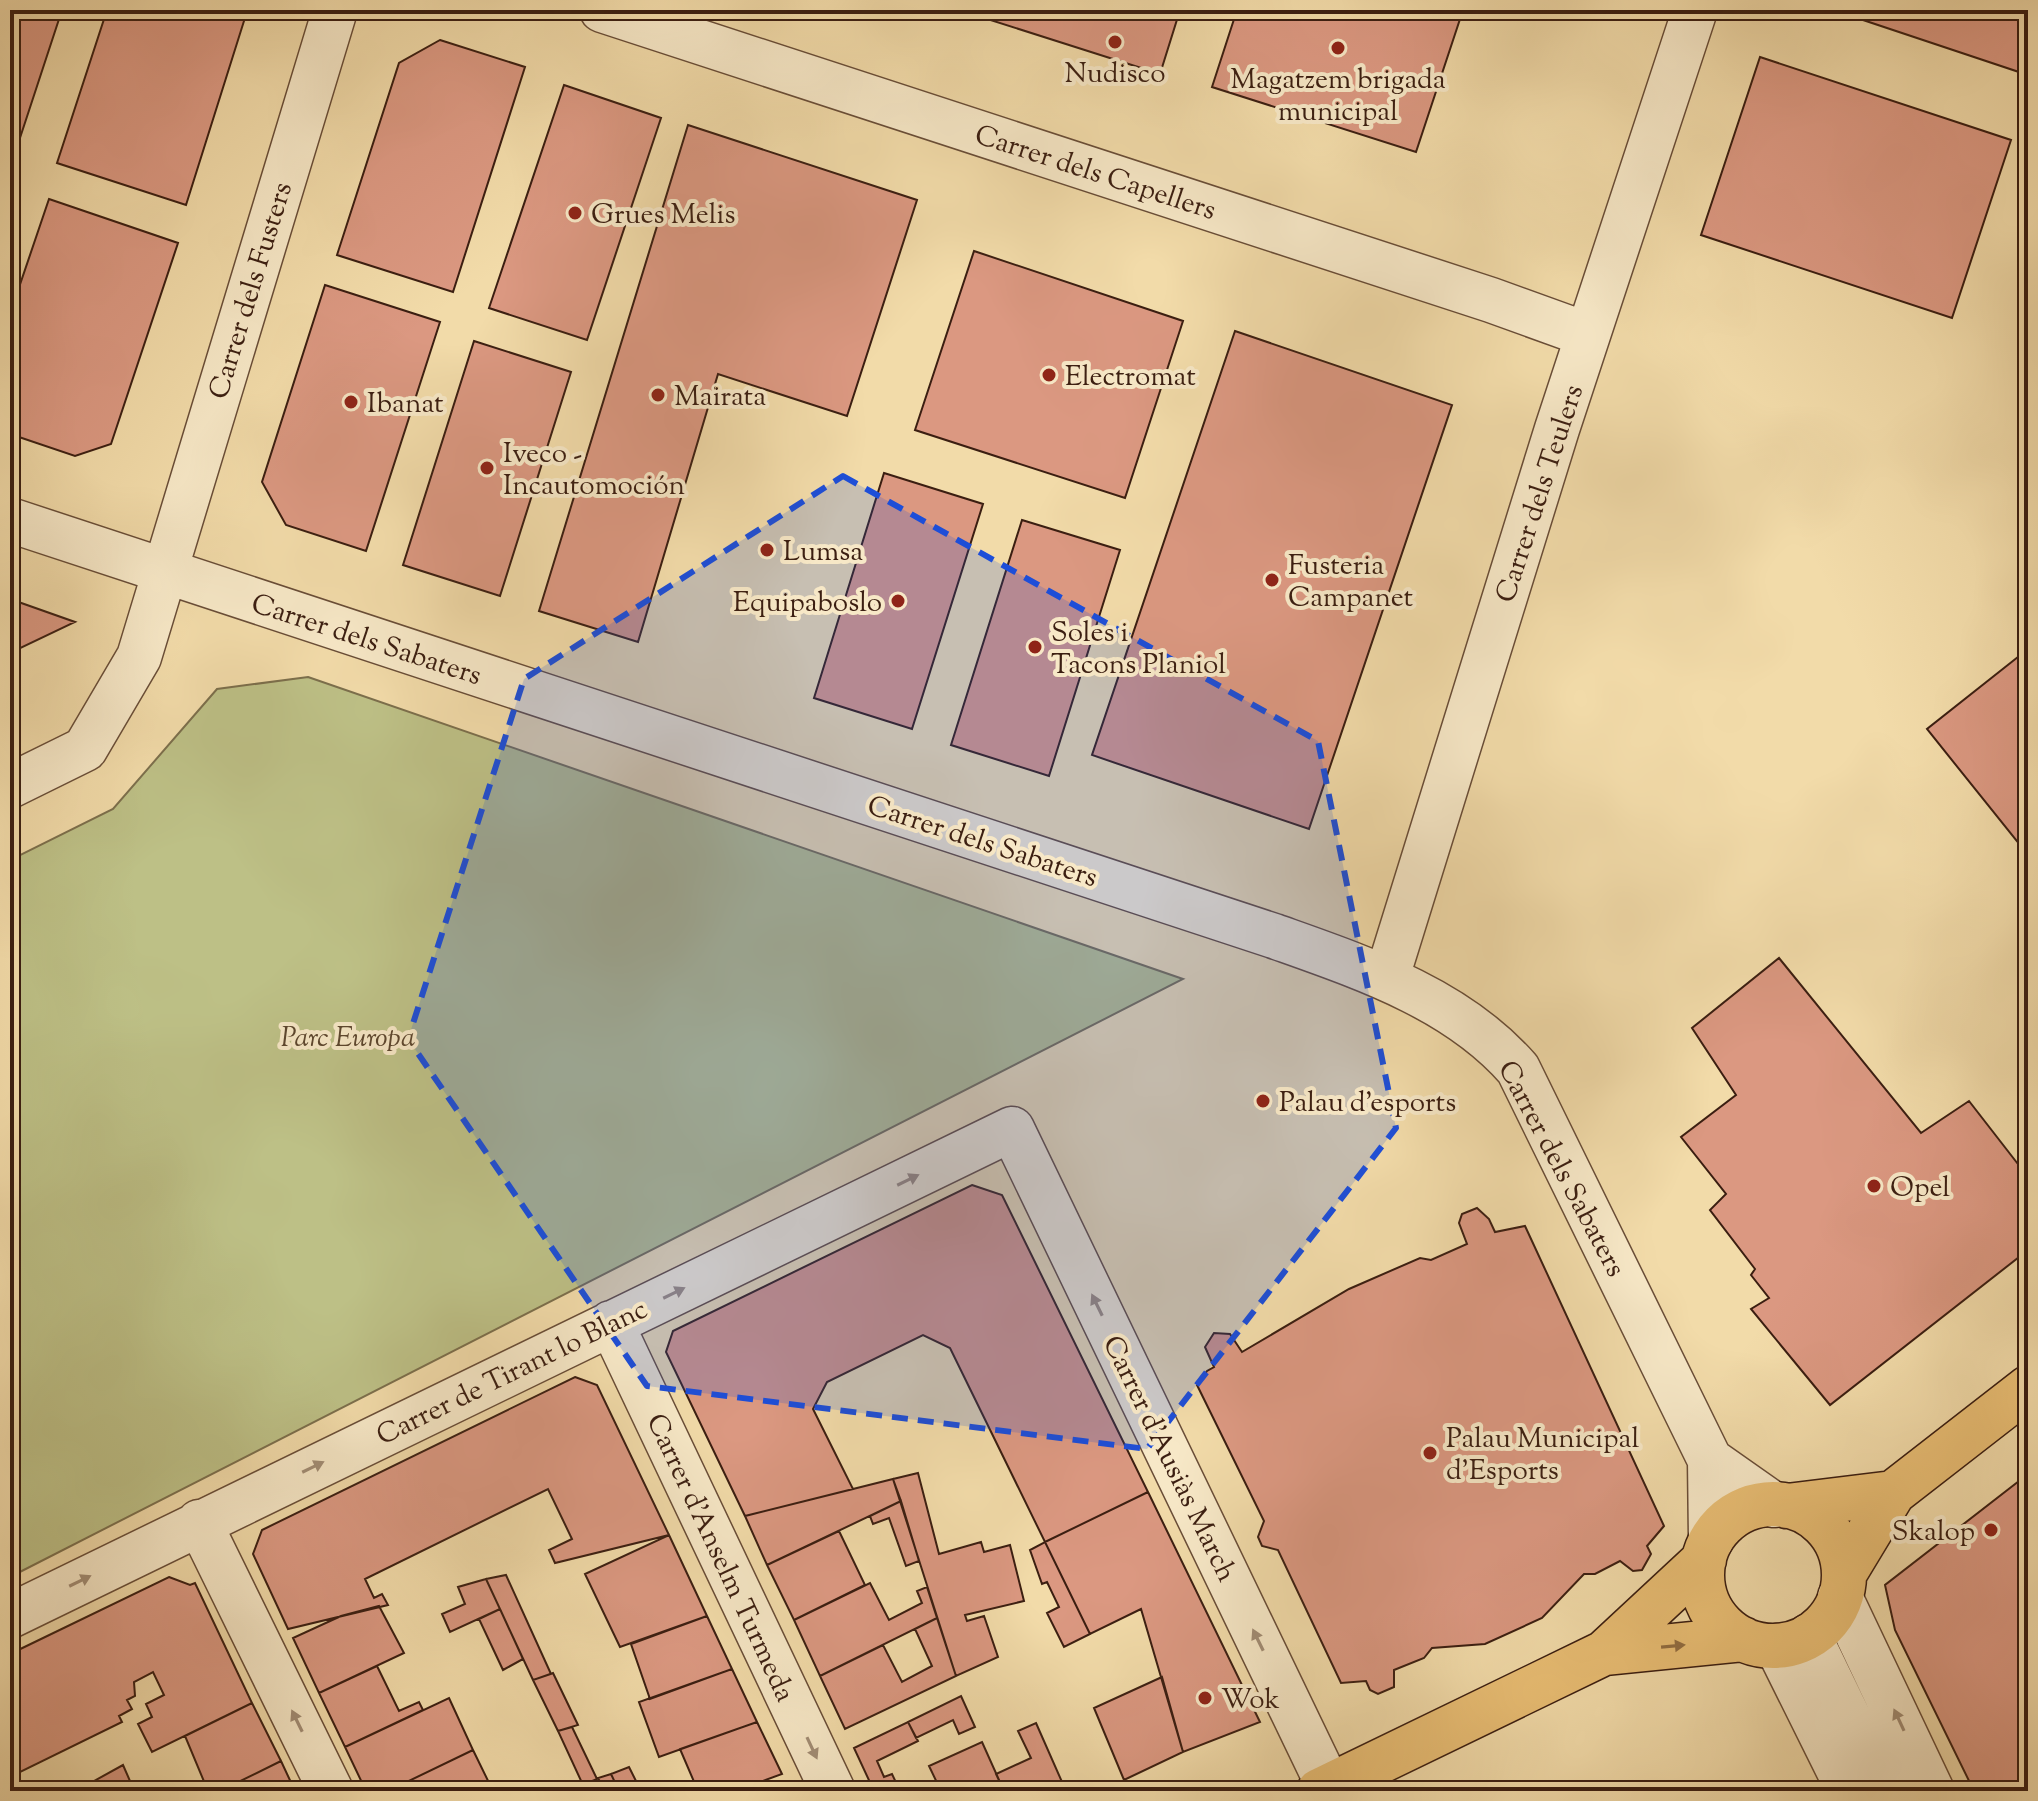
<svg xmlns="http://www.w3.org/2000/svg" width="2038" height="1801" font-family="'Sorts Mill Goudy',serif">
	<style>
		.green { fill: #bdc086; stroke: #7c6f4c; stroke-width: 2 }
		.building { fill: #db9881; stroke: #3b1e11; stroke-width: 2 }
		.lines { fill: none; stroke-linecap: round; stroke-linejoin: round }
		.minor-casing { stroke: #694d37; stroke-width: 47 }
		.major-casing { stroke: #3b1e11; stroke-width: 47 }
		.minor { stroke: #f7e8c7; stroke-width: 44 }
		.major { stroke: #e9be74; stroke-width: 44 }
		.oneway { fill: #a28d75 }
		.oneway2 { fill: #926e42 }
		.marked { fill: #1d4ed8; fill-opacity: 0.2; stroke: #1d4ed8; stroke-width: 6; stroke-dasharray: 16 10; stroke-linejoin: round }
		.poi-dot { fill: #8f2418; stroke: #f7e8c7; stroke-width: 3 }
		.labels { text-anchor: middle; stroke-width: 8; stroke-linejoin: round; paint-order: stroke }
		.poi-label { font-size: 28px; fill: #3b1e11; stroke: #f7e8c7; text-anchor: start }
		.street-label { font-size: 28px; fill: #3b1e11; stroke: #f7e8c7 }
		.park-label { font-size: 28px; font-style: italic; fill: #5c462e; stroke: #f7e8c7 }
	</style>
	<rect width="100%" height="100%" fill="#f2dba9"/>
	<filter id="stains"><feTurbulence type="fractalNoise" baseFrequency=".0025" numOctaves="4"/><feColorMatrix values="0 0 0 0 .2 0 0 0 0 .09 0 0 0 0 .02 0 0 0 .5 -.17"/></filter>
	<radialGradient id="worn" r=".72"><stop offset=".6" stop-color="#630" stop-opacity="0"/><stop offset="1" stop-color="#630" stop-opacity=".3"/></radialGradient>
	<path class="green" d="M308,677L1183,979L10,1577V860L113,809L217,689Z"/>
	<path class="building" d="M10,10H62L18,144L10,141Z
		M107,10H243L244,21L186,205L57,163Z
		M959,10H1180L1160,74Z
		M1237,10H1463L1416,152L1212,87Z
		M1833,10H2028V75Z
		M440,40L525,67L453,292L337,255L399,63Z
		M1760,57L2011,140L1952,318L1701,235Z
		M564,85L661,118L587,340L489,308Z
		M688,125L917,200L847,416L718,374L638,642L539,611Z
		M49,199L178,243L111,444L75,456L10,434V314Z
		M974,251L1183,321L1125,498L915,430Z
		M325,285L440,322L366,551L286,525L262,482Z
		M1235,331L1452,405L1309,829L1092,755Z
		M474,341L571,372L500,596L403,565Z
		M884,473L983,504L912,729L814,698Z
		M1022,520L1120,550L1049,776L951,745Z
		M10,599L75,622L10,653Z
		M2028,649V855L1927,729Z
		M1779,958L1921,1133L1969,1101L2028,1177V1250L1830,1405L1751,1309L1769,1298L1751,1275L1755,1269L1710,1210L1726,1194L1681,1137L1736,1095L1692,1028Z
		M972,1185L1002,1195L1148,1492L1045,1542L950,1348L923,1335L827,1382L813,1409L853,1489L745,1516L666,1352L673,1331Z
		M1477,1208L1489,1219L1495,1232L1525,1226L1664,1526L1647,1546L1651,1554L1642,1570L1633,1571L1620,1561L1595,1574H1584L1542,1618L1485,1644L1432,1648L1424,1658L1394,1670V1687L1378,1694L1370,1690L1366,1681L1341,1683L1278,1550L1262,1546L1258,1537L1264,1521L1197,1385L1207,1371L1214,1367L1205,1347L1214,1333L1230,1334L1242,1352L1349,1289L1420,1258L1431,1260L1467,1244L1459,1223L1462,1214Z
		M575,1377L597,1385L669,1535L555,1563L549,1550L572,1539L548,1489L365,1579L374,1598L382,1594L388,1605L288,1629L253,1554L262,1530Z
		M918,1473L939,1554L981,1542L984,1552L1010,1545L1024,1601L965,1615L967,1621L984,1616L998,1657L956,1676L893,1479Z
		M2028,1474V1616L2019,1623L2028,1643V1791H1974L1895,1630L1885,1585Z
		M893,1479L901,1501L767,1565L745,1516Z
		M1148,1492L1260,1722L1183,1752L1141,1609L1090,1634L1045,1542Z
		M901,1501L919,1561L906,1566L889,1518L873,1524L870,1516Z
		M839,1531L865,1585L794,1620L767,1565Z
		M669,1535L707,1616L620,1647L585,1574Z
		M1045,1542L1090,1634L1064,1647L1047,1613L1059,1607L1047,1582L1042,1584L1030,1550Z
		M506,1575L551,1674L533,1680L486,1579Z
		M169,1577L190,1585L195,1583L252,1703L152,1752L138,1724L152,1717L146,1704L164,1695L153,1672L134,1682L135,1696L127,1700L132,1709L119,1716L122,1722L10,1777V1654Z
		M486,1579L500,1609L450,1632L442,1614L465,1604L458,1587Z
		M870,1583L889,1620L922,1603L917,1591L927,1587L937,1618L820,1676L794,1620Z
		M379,1606L404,1653L319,1693L293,1638L341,1616Z
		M500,1609L523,1659L503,1670L479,1619Z
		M707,1616L732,1669L650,1699L631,1644Z
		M937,1618L956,1676L845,1729L820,1676L883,1645L902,1682L932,1666L915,1629Z
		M377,1666L399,1711L419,1702L423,1710L345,1747L319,1693Z
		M732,1669L757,1722L659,1757L639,1702Z
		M553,1673L578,1725L558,1731L533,1680Z
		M1162,1677L1183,1752L1124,1780L1094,1708Z
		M961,1696L975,1727L959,1734L953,1720L916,1738L908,1722Z
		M449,1698L473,1750L388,1791H366L345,1747Z
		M252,1703L281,1761L220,1791H208L185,1736Z
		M757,1722L782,1774L735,1791H698L680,1749Z
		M908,1722L918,1741L877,1761L884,1777L892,1774L900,1791H874L854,1748Z
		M1036,1723L1066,1791H1004L996,1774L1031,1758L1018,1731Z
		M572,1727L597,1779L583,1785L558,1731Z
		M982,1742L1004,1791H941L929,1766Z
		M473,1750L493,1791H388Z
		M281,1761L295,1791H220Z
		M123,1765L130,1781L113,1791H76Z
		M629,1767L641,1791H619L611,1774Z
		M611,1774L619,1791H605L598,1778Z
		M755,1784L758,1791H735Z"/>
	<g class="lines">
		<defs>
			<path id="minor" d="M602,10L1491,300L1588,335
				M10,520L1274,936C1361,967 1456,998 1518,1069L1710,1460L1711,1540
				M10,786L85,749L139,657L335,10
				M1387,977L1557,429L1695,10
				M611,1323L833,1791
				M1710,1460L1774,1505
				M199,1522L331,1791
				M1840,1597L1932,1791
				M10,1616L1012,1129L1331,1791
				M1809,1636L1884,1791
				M1777,1646L1849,1791"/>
			<path id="major" d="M1702 1575a71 71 0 1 1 142 0a71 71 0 1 1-142 0Z
				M1787,1506L1893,1493
				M1844,1574L1893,1493L2028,1388
				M1604,1653L1743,1639
				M1319,1791L1604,1653L1704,1560"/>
		</defs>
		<use href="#minor" class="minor-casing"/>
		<use href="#major" class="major-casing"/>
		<use href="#minor" class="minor"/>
		<use href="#major" class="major"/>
	</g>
	<defs><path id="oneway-solid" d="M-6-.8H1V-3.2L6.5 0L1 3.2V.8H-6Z" transform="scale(2)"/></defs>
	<g class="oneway">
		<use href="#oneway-solid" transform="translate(908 1180) rotate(-26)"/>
		<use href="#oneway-solid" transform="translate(674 1293) rotate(-26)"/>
		<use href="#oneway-solid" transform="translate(1097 1305) rotate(-116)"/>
		<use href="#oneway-solid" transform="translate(313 1467) rotate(-26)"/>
		<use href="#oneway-solid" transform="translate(80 1581) rotate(-26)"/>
		<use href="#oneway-solid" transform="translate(1258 1640) rotate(-116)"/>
		<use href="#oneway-solid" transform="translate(1899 1720) rotate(-115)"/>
		<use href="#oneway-solid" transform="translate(297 1721) rotate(-116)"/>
		<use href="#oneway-solid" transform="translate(812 1748) rotate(65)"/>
	</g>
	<use class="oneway2" href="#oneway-solid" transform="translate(1673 1646) rotate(-5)"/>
	<path class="marked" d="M843,476L1318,741L1396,1128L1147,1449L647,1386L408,1039L524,679Z"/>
	<g class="poi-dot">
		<circle cx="1115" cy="42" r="8"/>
		<circle cx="1338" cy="48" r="8"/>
		<circle cx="575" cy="213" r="8"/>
		<circle cx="1049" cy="375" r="8"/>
		<circle cx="658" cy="395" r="8"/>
		<circle cx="351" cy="402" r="8"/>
		<circle cx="487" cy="468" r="8"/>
		<circle cx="767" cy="550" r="8"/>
		<circle cx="1272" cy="580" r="8"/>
		<circle cx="898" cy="601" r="8"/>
		<circle cx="1035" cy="647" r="8"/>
		<circle cx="1263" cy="1101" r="8"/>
		<circle cx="1874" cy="1186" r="8"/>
		<circle cx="1430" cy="1453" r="8"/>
		<circle cx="1991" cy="1530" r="8"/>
		<circle cx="1205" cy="1698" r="8"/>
	</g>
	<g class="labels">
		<g class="poi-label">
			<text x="1115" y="82" text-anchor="middle">Nudisco</text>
			<text x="1338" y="88" text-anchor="middle">Magatzem brigada<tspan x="1338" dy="32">municipal</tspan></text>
			<text x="591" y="223">Grues Melis</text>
			<text x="1065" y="385">Electromat</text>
			<text x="674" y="405">Mairata</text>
			<text x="367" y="412">Ibanat</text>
			<text x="503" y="462">Iveco -<tspan x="503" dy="32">Incautomoción</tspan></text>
			<text x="783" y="560">Lumsa</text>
			<text x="1288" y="574">Fusteria<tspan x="1288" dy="32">Campanet</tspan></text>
			<text x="882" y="611" text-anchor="end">Equipaboslo</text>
			<text x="1051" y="641">Soles i<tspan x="1051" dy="32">Tacons Planiol</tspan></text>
			<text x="1279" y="1111">Palau d'esports</text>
			<text x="1890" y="1196">Opel</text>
			<text x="1446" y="1447">Palau Municipal<tspan x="1446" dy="32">d'Esports</tspan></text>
			<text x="1975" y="1540" text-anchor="end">Skalop</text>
			<text x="1221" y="1708">Wok</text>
		</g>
		<g class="street-label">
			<text transform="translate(1096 171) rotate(18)" y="10">Carrer dels Capellers</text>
			<text transform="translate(249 290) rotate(-73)" y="10">Carrer dels Fusters</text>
			<text transform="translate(1538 493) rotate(-72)" y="10">Carrer dels Teulers</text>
			<text transform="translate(367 638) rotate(18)" y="10">Carrer dels Sabaters</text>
			<text transform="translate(983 840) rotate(18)" y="10">Carrer dels Sabaters</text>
			<text transform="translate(1563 1168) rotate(62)" y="10">Carrer dels Sabaters</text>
			<text transform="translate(511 1371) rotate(-26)" y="10">Carrer de Tirant lo Blanc</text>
			<text transform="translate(1171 1458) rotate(64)" y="10">Carrer d'Ausiàs March</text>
			<text transform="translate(722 1557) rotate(65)" y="10">Carrer d'Anselm Turmeda</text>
		</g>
		<g class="park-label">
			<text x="348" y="1046">Parc Europa</text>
		</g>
	</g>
	<rect width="2038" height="1801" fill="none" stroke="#f2dba9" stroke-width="40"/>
	<rect x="12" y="12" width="2014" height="1777" fill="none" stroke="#3b1e11" stroke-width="4"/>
	<rect x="20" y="20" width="1998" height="1761" fill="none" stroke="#3b1e11" stroke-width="2"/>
	<rect width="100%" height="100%" filter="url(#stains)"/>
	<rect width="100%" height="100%" fill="url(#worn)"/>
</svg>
